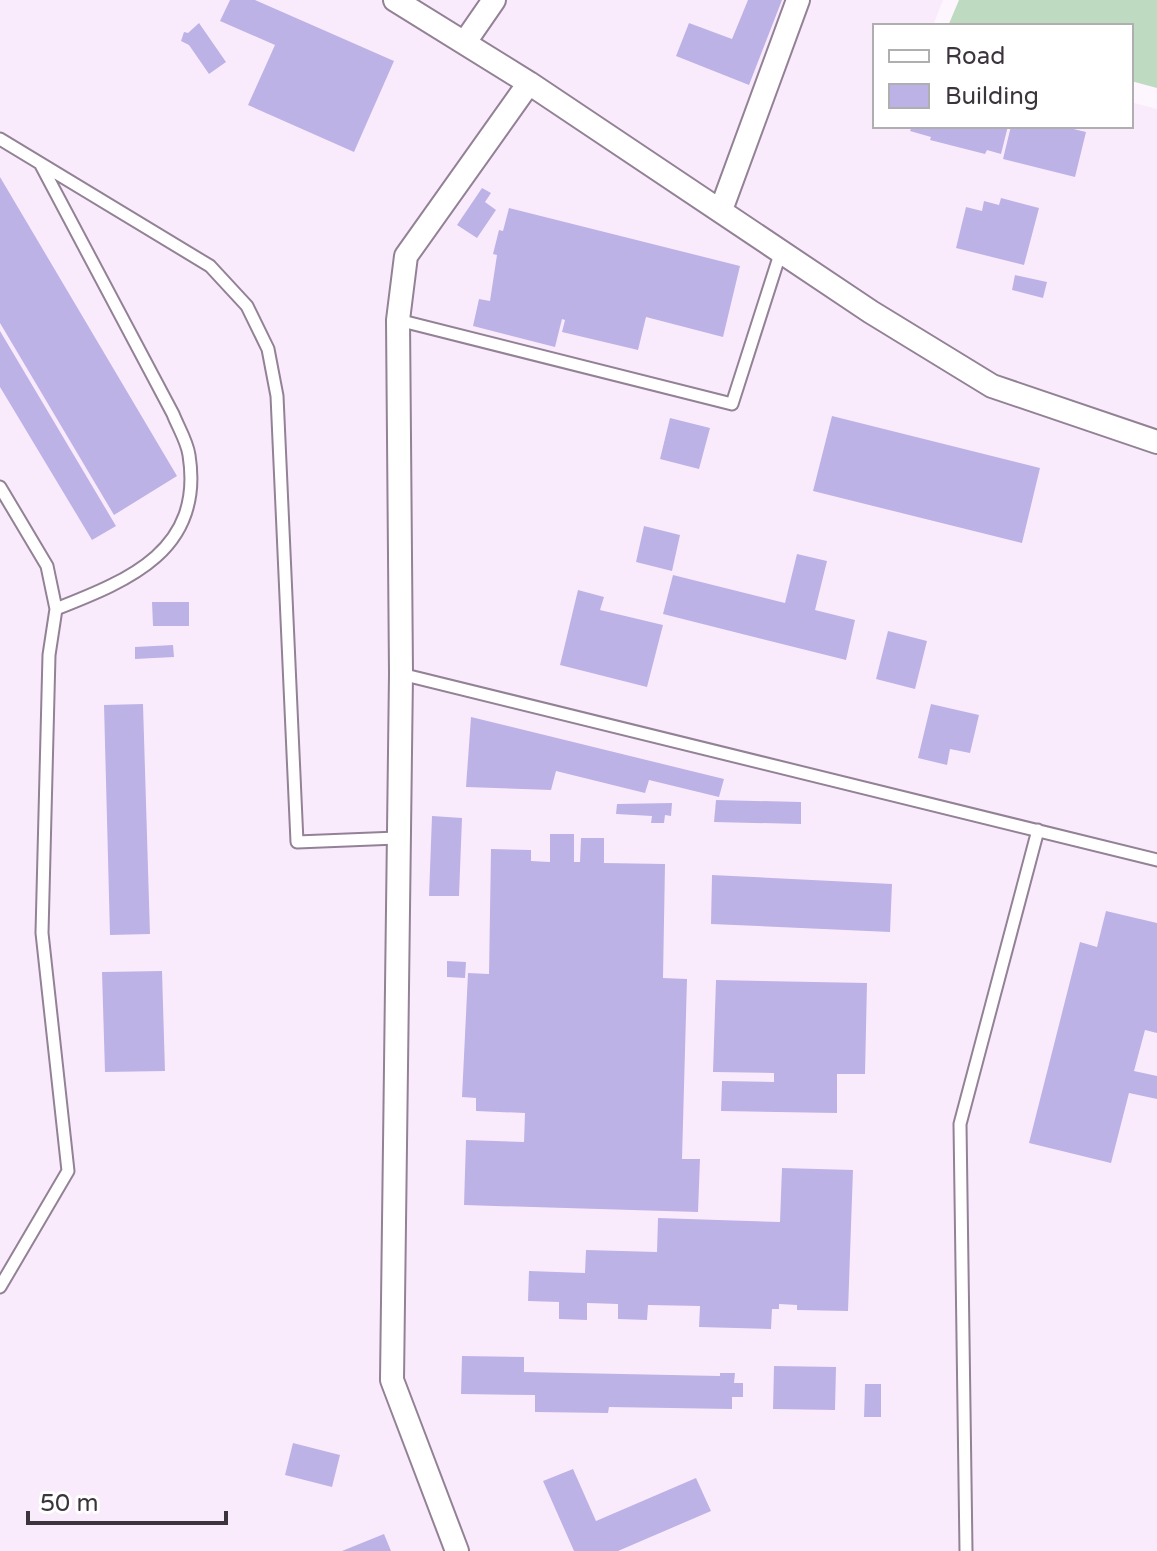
<svg xmlns="http://www.w3.org/2000/svg" width="1157" height="1551" font-family="'Varela Round',sans-serif">
	<style>
		.built { fill: #faebfc }
		.green { fill: #bedac0 }
		.building { fill: #bdb2e6 }
		.lines { fill: none; stroke-linecap: round; stroke-linejoin: round }
		.lane-casing { stroke: #938196; stroke-width: 15 }
		.street-casing { stroke: #938196; stroke-width: 26 }
		.lane { stroke: #fff; stroke-width: 11 }
		.street { stroke: #fff; stroke-width: 22 }
	</style>
	<rect width="100%" height="100%" fill="#fef6ff"/>
	<path class="built" d="M0,0H943L933,26H875V126H1131V102L1157,109V1551H0Z"/>
	<path class="green" d="M959,0H1157V88L1131,81V26H948Z"/>
	<path class="building" d="M230,0H255L394,61L354,152L248,105L275,45L220,21Z
		M748,0H782L749,85L676,56L689,23L732,39Z
		M199,23L226,62L209,74L189,45L181,41L184,32L188,33Z
		M912,126H1008L1001,154L987,150L985,154L930,140L931,137L910,131Z
		M1011,126H1061L1086,132L1075,177L1003,159Z
		M0,177L177,476L114,515L0,323Z
		M482,188L491,193L485,202L496,210L477,238L457,225Z
		M1001,198L1039,208L1024,265L956,248L966,207L982,211L984,201L999,205Z
		M509,208L740,266L723,337L646,317L638,350L562,332L565,320L562,319L555,347L473,326L479,299L490,301L497,255L493,254L499,230L503,231Z
		M1015,275L1047,282L1043,298L1012,290Z
		M0,331L116,526L92,540L0,387Z
		M832,416L1040,468L1022,543L813,491Z
		M670,418L710,428L699,469L660,459Z
		M644,526L680,535L672,571L636,562Z
		M797,554L827,561L815,610L855,620L846,660L663,614L673,575L785,603Z
		M578,590L604,597L600,610L663,625L647,687L560,665Z
		M152,602H189V626H153Z
		M888,631L927,641L915,689L876,679Z
		M173,645L174,657L135,659V647Z
		M143,704L150,934L110,935L104,705Z
		M931,704L979,715L970,753L950,749L947,765L918,758Z
		M471,717L724,779L719,797L649,780L645,793L556,771L551,790L466,787Z
		M716,800L801,802V824L714,822Z
		M672,803L671,816L665,815L664,823H651L652,816L616,814L617,804Z
		M432,816L462,818L459,896H429Z
		M550,834H574V862H580L581,838H604V863L665,864L663,978L687,979L682,1159H700L698,1212L464,1205L466,1140L524,1142L525,1113L476,1111V1098L462,1097L468,973L489,974L491,849L531,850V861L550,862Z
		M712,875L892,884L890,932L711,924Z
		M1106,911L1157,923V1033L1145,1030L1134,1071L1157,1076V1099L1129,1093L1111,1163L1029,1143L1080,942L1097,947Z
		M447,961L466,962L465,978L447,977Z
		M162,971L165,1071L105,1072L102,972Z
		M716,980L867,983L865,1074H837V1113L721,1111L722,1081L774,1082V1073L713,1072Z
		M782,1168L853,1170L848,1311L797,1310V1305L779,1304V1309H772L771,1329L699,1327L700,1306L648,1305L647,1320L618,1319V1304L587,1303V1320L559,1319V1302L528,1301L529,1271L585,1273L586,1250L657,1252L658,1218L780,1222Z
		M462,1356L524,1357V1372L720,1376V1373H735L734,1383H743V1397H732V1409L609,1407L608,1413L535,1412V1395L461,1394Z
		M774,1366L836,1367L835,1410L773,1409Z
		M865,1384H881V1417H864Z
		M293,1443L340,1455L332,1487L285,1475Z
		M573,1469L596,1521L696,1478L711,1511L618,1551H574L543,1481Z
		M384,1534L391,1551H342Z"/>
	<g class="lines">
		<defs>
			<path id="lane" d="M0,139L210,266L247,306L268,349L277,396L297,842L397,838
				M41,165L173,414C178,427 187,441 189,455C204,550 130,580 56,609
				M398,320L732,404L781,251
				M0,487L47,566L56,609L49,655L42,933L68,1171L0,1287
				M401,674L1157,860
				M966,1551L960,1124L1038,830"/>
			<path id="street" d="M395,0L529,83L871,312L992,386L1157,442
				M465,42L494,0
				M721,210L798,0
				M457,1551L392,1380L401,674L398,320L406,256L529,83"/>
		</defs>
		<use href="#lane" class="lane-casing"/>
		<use href="#street" class="street-casing"/>
		<use href="#lane" class="lane"/>
		<use href="#street" class="street"/>
	</g>
	<rect x="873" y="24" width="260" height="104" fill="#ffffff" stroke="#b1aeb1" stroke-width="2"/>
	<rect x="889" y="50" width="40" height="12" fill="#ffffff" stroke="#b1aeb1" stroke-width="2"/>
	<text x="945" y="64" font-size="24" fill="#3c343d">Road</text>
	<rect x="889" y="84" width="40" height="24" fill="#bdb2e6" stroke="#b1aeb1" stroke-width="2"/>
	<text x="945" y="104" font-size="24" fill="#3c343d">Building</text>
	<path d="M28 1511v12h198v-12" fill="none" stroke="#3c343d" stroke-width="4"/>
	<text x="40" y="1511" font-size="24" fill="#3c343d" stroke="#ffffff" stroke-width="6" paint-order="stroke">50 m</text>
</svg>
